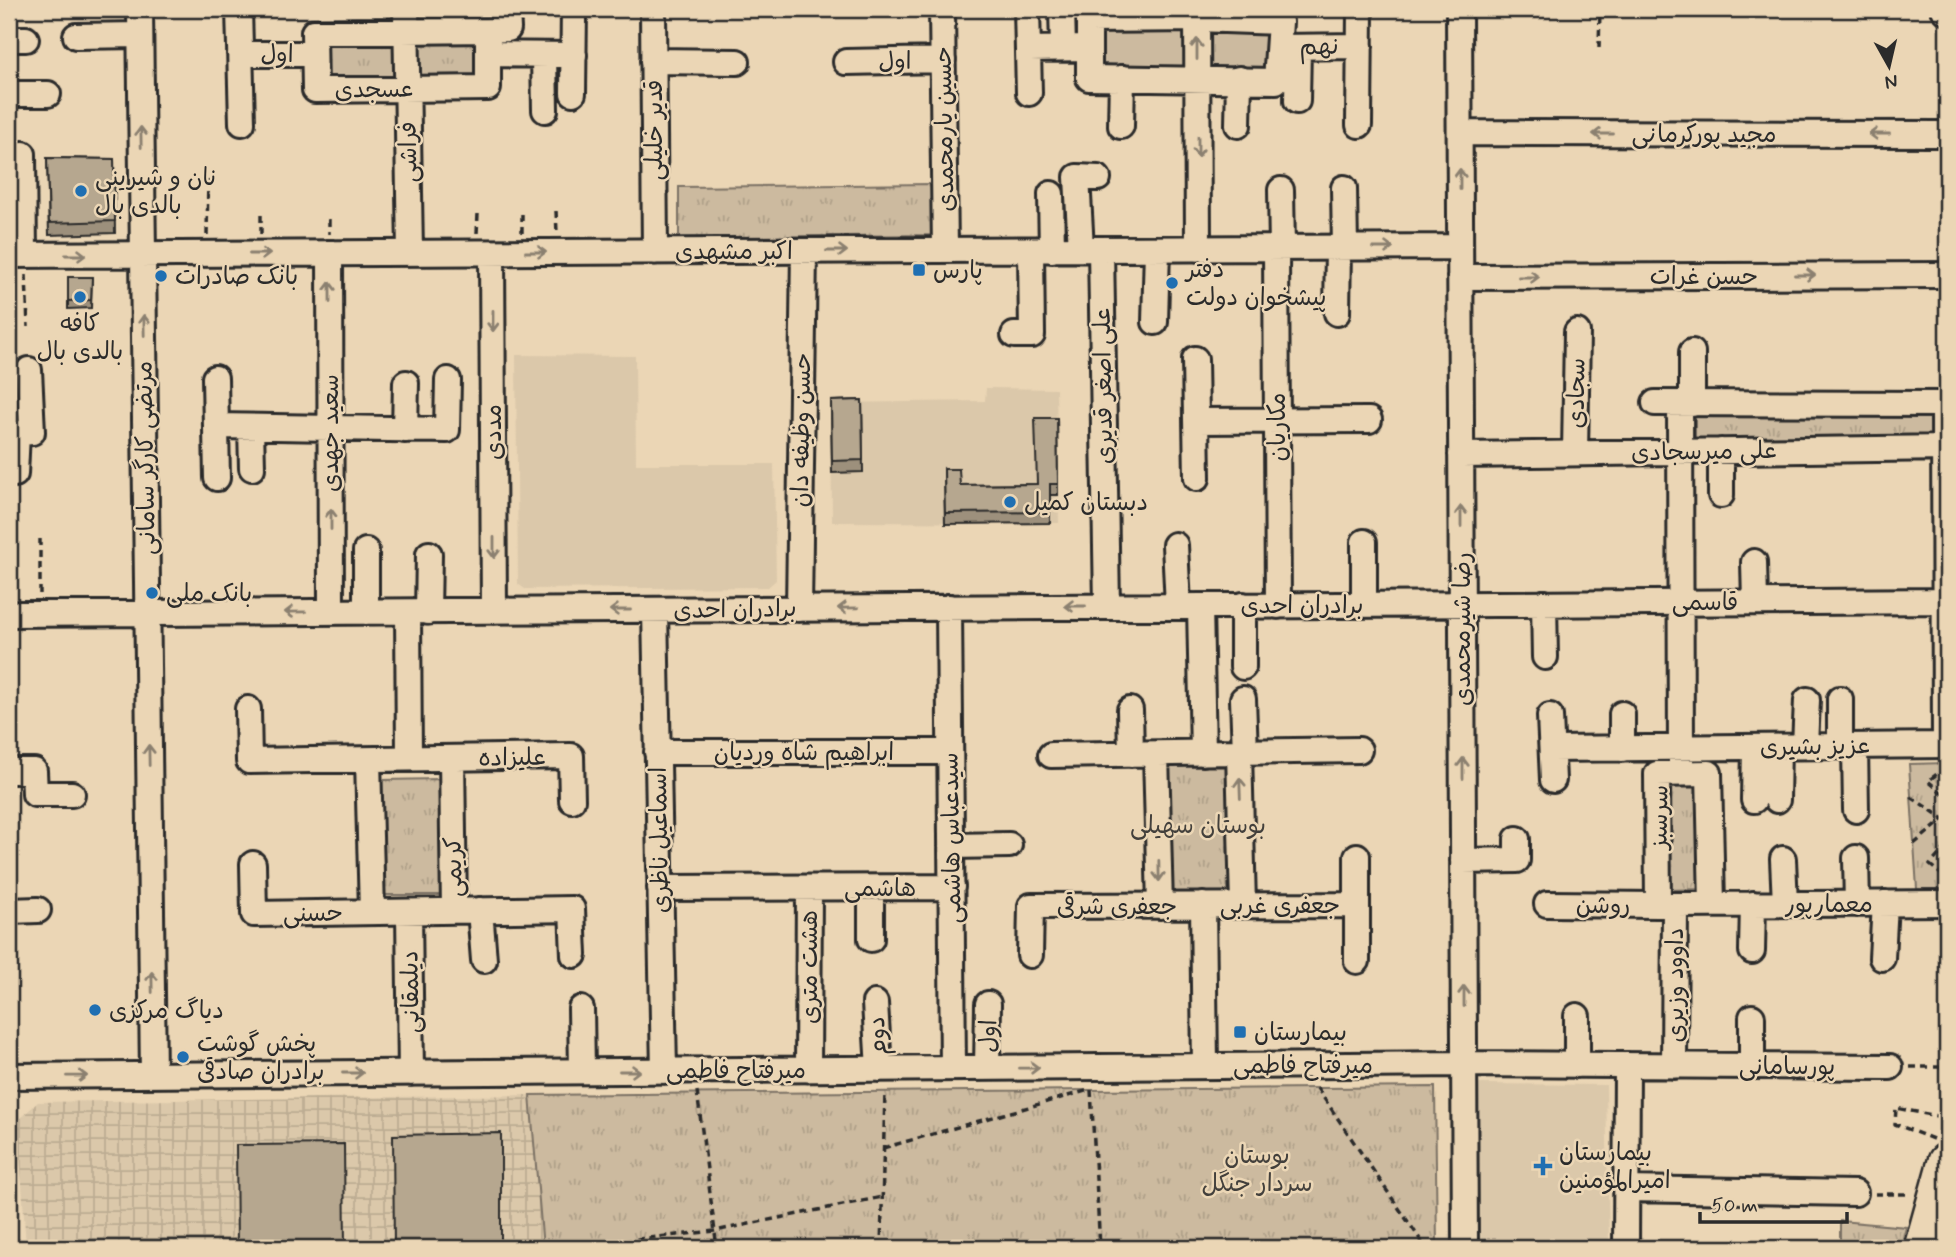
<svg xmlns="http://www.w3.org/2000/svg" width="1956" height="1257" font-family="Mynerve,'Playpen Sans Arabic',sans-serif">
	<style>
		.built { fill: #dbc8aa }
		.industrial { fill: url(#industrial-grid) }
		.grass { fill: #ccba9f; stroke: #7c7265; stroke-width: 2 }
		.park { fill: url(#park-tufts); stroke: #7c7265; stroke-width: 2 }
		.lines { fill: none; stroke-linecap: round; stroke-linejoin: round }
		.minor-casing { stroke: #2b2b2b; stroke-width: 30 }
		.highway-casing { stroke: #2b2b2b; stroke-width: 42 }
		.path { stroke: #2b2b2b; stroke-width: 3.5; stroke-dasharray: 7 5; stroke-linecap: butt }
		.minor { stroke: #ebd6b5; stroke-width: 24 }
		.highway { stroke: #ebd6b5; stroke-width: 37 }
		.wall { fill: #9d907b; stroke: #2b2b2b; stroke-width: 2 }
		.building { fill: #b6a78f; stroke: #2b2b2b; stroke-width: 2 }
		.oneway { stroke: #8b8070 }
		.poi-dot { fill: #1f6fb2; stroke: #ebd6b5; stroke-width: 2.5 }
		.labels { text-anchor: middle; stroke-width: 5; stroke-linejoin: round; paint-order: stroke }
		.street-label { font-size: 24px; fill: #2b2b2b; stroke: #ebd6b5 }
		.poi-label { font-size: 24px; fill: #2b2b2b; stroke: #ebd6b5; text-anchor: start }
		.park-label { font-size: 24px; fill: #43403c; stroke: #ebd6b5 }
	</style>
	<defs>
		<pattern id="industrial-grid" width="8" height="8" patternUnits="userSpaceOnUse" patternTransform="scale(1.75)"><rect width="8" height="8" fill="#dbc8aa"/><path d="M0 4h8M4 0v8" fill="none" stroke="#bcac92"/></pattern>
		<pattern id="park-tufts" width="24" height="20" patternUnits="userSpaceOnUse" patternTransform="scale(1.75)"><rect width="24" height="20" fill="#ccba9f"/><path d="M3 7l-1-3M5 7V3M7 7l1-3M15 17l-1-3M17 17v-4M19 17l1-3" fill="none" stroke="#afa089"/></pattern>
	</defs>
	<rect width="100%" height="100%" fill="#ebd6b5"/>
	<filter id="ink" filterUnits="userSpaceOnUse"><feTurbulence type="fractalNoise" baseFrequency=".0143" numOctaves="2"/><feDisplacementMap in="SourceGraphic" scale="14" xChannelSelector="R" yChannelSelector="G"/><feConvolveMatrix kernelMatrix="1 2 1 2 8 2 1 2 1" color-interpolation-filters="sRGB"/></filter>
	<g filter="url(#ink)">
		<path class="built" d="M516,355L635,356L636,464H774L776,580L768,587L525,589L518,584Z
			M986,388L1056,389L1059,523L832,522L831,403L985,401Z
			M1475,1084L1606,1085L1609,1248H1479Z"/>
		<path class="industrial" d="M530,1095L545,1248H26L18,1120L38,1102Z"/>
		<path class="grass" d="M1098,28L1265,29V71L1098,67Z"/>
		<path class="park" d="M479,35L480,79L323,83L322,38Z
			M931,184L932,235L679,238V187Z
			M1931,407V443L1695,444V408Z
			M1159,752H1236L1237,897H1159Z
			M1947,763V890L1917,889L1909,764Z
			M440,779L441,895H383L382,780Z
			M1665,784H1700L1702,889L1667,890Z
			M1435,1087L1437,1248H543L530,1095Z
			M1840,1221L1906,1227L1901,1248H1840Z"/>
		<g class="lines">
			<defs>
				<path id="minor" d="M140,9L153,1075
					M239,9L242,123
					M406,9L410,253
					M653,9L655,252
					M942,9L945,250
					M1027,9L1029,93
					M1062,9L1063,48
					M1197,9L1198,249
					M1459,9L1465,1248
					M1944,9L1947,12
					M1197,19L1280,22L1276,81L1089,78V20Z
					M488,30V88L315,90L314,32Z
					M488,30L508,29L507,9
					M76,36L140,35
					M9,39H26
					M1279,47L1360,46
					M1030,49L1089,48
					M240,54H314
					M488,54L574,55
					M544,55L545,110
					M653,61L737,62
					M846,62L943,60
					M573,93L574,9
					M9,94H48
					M1297,101L1298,47
					M1238,125L1239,79
					M1359,125L1360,9
					M1121,126L1122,78
					M1460,133L1947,134
					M23,154L24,255
					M1344,188L1345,248
					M1281,190L1282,248
					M1051,194L1052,250
					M1276,248L1278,606
					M1081,249L1077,177L1098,178
					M1101,249L1107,606
					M330,253L331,612
					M492,253L494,611
					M9,255L1460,247
					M1460,277L1947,275
					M1337,313L1338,248
					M1155,322L1157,249
					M1014,335H1032L1031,250
					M1692,352V404
					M1195,359L1197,478
					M215,378L217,478
					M1655,403L1944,404L1945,745
					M1680,403L1681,763
					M1196,421L1369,420
					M216,426L447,430L448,380
					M251,427L252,468
					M405,430L406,383
					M9,434L32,432L29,370
					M1721,451V495
					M1575,453L1577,332
					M1461,455L1947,448
					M15,474L17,433
					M1175,545L1178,606
					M1754,562L1755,602
					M1544,603L1545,657
					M1364,604V542
					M1243,605V667
					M1200,606L1203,753
					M949,607L953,1068
					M799,609L804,251
					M655,610L664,1071
					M366,612V551
					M408,612L409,758
					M428,612L429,554
					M9,614L1947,601
					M1243,699L1245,752
					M1840,699V746
					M248,709L249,761L571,756L572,800
					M1130,710L1131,754
					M1622,714V749
					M1550,716L1553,780
					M1805,746L1807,700
					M1855,746L1856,810
					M1553,749L1947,745
					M657,752H950
					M1239,752L1243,905
					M1156,754L1160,906
					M1051,755L1359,750
					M452,758L454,910
					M368,760L372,912
					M9,771H34L35,794H72
					M1754,800L1755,747
					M1777,800L1778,747
					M951,846L1009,845
					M1856,858L1857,904
					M1783,859L1785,904
					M1463,861L1517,860V839
					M253,864L254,914L572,909L574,955
					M660,888L952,887
					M871,888V939
					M1547,904L1658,905
					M1712,904L1709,773L1657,774L1658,905H1675L1947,903
					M1203,905L1205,1066
					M480,910L484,960
					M9,911L38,910
					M409,912L411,1073
					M1752,951L1753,904
					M1030,955L1031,906L1357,905
					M1882,958L1885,903
					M1357,961V856
					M875,1003L879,1069
					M581,1009L582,1071
					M1577,1065V1016
					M1674,1066L1675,905
					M1752,1066V1017
					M987,1068L988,1004
					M808,1070L809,888
					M9,1076L1464,1064L1890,1067
					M1626,1189L1855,1193
					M1626,1248L1627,1065"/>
				<path id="highway" d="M1923,1248L1947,1162"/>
			</defs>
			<use href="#minor" class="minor-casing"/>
			<use href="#highway" class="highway-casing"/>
			<path class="path" d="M1599,48L1600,9
				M556,211L557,233
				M522,214V233
				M329,219V234
				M477,233L478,214
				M261,234V213
				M207,235L208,180
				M26,275L28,327
				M40,594V537
				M1946,767L1928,781L1947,797
				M1911,797L1944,819L1914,844
				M1947,814L1944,823L1947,832
				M1947,846L1930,865L1947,879
				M1910,1067H1947
				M1317,1088L1426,1248
				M1091,1090L1100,1248
				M697,1091L717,1248
				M1933,1139L1895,1124L1896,1108L1947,1118
				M883,1148L1089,1090
				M1875,1194H1909
				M553,1248L715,1231L882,1197
				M881,1248L885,1092"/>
			<use href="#minor" class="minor"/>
			<use href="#highway" class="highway"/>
		</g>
		<path class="wall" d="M47,158L114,159L115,233L49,235Z
			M68,277H92L91,308L68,309Z
			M862,400L863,472L832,473L831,401Z
			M1057,418L1058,495H1050V523L945,524L944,469L960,485L1037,484Z"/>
		<path class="building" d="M47,158L114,159L115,221L49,223Z
			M68,277H92L91,300L68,301Z
			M862,400L863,460L832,461L831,401Z
			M1035,418H1057L1058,484H1050V512L945,513L944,469H959L960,485L1037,484Z
			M501,1133V1248H394L393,1135Z
			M344,1144L345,1248H237L236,1145Z"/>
		<defs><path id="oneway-shaft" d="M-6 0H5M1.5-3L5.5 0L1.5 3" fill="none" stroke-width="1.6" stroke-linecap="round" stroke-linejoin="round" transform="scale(1.75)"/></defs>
		<g class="oneway">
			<use href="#oneway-shaft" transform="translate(1197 49) rotate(-90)"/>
			<use href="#oneway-shaft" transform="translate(1603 134) rotate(180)"/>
			<use href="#oneway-shaft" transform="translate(1879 134) rotate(-180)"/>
			<use href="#oneway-shaft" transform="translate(141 137) rotate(-91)"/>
			<use href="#oneway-shaft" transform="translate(1198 147) rotate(90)"/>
			<use href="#oneway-shaft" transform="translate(1460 179) rotate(-90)"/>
			<use href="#oneway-shaft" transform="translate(1383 248)"/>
			<use href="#oneway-shaft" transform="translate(837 251)"/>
			<use href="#oneway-shaft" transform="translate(536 252)"/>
			<use href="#oneway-shaft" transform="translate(260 254)"/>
			<use href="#oneway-shaft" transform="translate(76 255)"/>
			<use href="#oneway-shaft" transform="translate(1805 275)"/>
			<use href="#oneway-shaft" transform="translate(1529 277)"/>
			<use href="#oneway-shaft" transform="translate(330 292) rotate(-90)"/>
			<use href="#oneway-shaft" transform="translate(493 321) rotate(90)"/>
			<use href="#oneway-shaft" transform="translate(144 325) rotate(-91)"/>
			<use href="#oneway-shaft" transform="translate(1461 516) rotate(-90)"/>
			<use href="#oneway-shaft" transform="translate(331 519) rotate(-90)"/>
			<use href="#oneway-shaft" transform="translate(494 548) rotate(90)"/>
			<use href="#oneway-shaft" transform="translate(1075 606) rotate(180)"/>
			<use href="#oneway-shaft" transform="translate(848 608) rotate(179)"/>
			<use href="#oneway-shaft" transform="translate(620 610) rotate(180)"/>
			<use href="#oneway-shaft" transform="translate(295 612) rotate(179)"/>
			<use href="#oneway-shaft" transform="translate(149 755) rotate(-91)"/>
			<use href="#oneway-shaft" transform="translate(1463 768) rotate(-90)"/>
			<use href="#oneway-shaft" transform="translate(1240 788) rotate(-92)"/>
			<use href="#oneway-shaft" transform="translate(1159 871) rotate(89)"/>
			<use href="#oneway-shaft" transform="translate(152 982) rotate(-91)"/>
			<use href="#oneway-shaft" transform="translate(1464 996) rotate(-90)"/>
			<use href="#oneway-shaft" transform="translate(1029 1068) rotate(-1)"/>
			<use href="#oneway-shaft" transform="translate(630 1071)"/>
			<use href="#oneway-shaft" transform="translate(353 1073)"/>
			<use href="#oneway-shaft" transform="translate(77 1076) rotate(-1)"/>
		</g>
	</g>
	<g class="poi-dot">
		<circle cx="81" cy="191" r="7"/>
		<rect x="912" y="263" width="14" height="14" rx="3.5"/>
		<circle cx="161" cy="276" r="7"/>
		<circle cx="1172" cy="283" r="7"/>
		<circle cx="80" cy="297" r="7"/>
		<circle cx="1010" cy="502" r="7"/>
		<circle cx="152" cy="593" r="7"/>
		<circle cx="95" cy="1010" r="7"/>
		<rect x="1233" y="1025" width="14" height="14" rx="3.5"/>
		<circle cx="183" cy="1057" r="7"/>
		<path d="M1539.5 1155.5h7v7h7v7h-7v7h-7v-7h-7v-7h7z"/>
	</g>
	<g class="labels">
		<g class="street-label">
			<text transform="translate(1319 46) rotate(-1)" y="8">نهم</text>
			<text x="277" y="62">اول</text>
			<text transform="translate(895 61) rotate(-1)" y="8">اول</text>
			<text transform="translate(374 89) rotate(-1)" y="8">عسجدی</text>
			<text transform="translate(944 129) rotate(-91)" y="8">حسین یارمحمدی</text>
			<text transform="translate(654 130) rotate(-90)" y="8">قدیر خلیلی</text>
			<text x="1704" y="142">مجید پورکرمانی</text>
			<text transform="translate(408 152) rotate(-91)" y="8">فراشی</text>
			<text x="734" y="259">اکبر مشهدی</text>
			<text x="1704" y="284">حسن غرات</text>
			<text transform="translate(1103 386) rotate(-91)" y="8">علی اصغر قدیری</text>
			<text transform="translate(1576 393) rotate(-89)" y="8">سجادی</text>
			<text transform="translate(1277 427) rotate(-90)" y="8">مکاریان</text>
			<text transform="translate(801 430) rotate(-89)" y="8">حسن وظیفه دان</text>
			<text transform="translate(493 432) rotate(-90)" y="8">مددی</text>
			<text transform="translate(330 433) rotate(-90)" y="8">سعید جهدی</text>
			<text transform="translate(1704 451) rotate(-1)" y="8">علی میرسجادی</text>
			<text transform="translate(145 458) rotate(-91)" y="8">مرتضی کارگر سامانی</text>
			<text x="1705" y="610">قاسمی</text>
			<text x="1302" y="613">برادران احدی</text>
			<text transform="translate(735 609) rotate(-1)" y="8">برادران احدی</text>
			<text transform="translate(1462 629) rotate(-90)" y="8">رضا شیرمحمدی</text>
			<text transform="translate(1815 746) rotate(-1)" y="8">عزیز بشیری</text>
			<text x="804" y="760">ابراهیم شاه وردیان</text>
			<text transform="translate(512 757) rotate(-1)" y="8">علیزاده</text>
			<text transform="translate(1659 817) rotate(-89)" y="8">سرسبز</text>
			<text transform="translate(951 838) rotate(-91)" y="8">سیدعباس هاشمی</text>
			<text transform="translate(659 840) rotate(-91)" y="8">اسماعیل ناظری</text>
			<text transform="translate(453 867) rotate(-91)" y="8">کریمی</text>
			<text x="880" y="896">هاشمی</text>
			<text x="1829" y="912">معمارپور</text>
			<text x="1280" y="913">جعفری غربی</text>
			<text x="1603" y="913">روشن</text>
			<text x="1117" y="914">جعفری شرقی</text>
			<text transform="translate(313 913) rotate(-1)" y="8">حسنی</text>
			<text transform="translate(809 967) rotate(-90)" y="8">هشت متری</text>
			<text transform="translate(1675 985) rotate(-90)" y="8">داوود وزیری</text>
			<text transform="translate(410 992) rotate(-91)" y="8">دیلمقانی</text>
			<text transform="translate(877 1036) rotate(-93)" y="8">دوم</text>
			<text transform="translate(988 1036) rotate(-89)" y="8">اول</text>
			<text x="1303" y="1073">میرفتاح فاطمی</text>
			<text x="1787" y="1074">پورسامانی</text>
			<text x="736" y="1078">میرفتاح فاطمی</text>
		</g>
		<g class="poi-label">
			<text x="95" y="185">نان و شیرینی<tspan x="95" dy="28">بالدی بال</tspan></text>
			<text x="1186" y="277">دفتر<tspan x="1186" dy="28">پیشخوان دولت</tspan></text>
			<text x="933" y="278">پارس</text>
			<text x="175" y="284">بانک صادرات</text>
			<text x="80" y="331" text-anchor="middle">کافه<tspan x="80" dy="28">بالدی بال</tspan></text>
			<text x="1024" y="510">دبستان کمیل</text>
			<text x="166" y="601">بانک ملی</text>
			<text x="109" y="1018">دیاگ مرکزی</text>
			<text x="1254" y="1040">بیمارستان</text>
			<text x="197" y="1051">پخش گوشت<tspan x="197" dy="28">برادران صادقی</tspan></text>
			<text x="1559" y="1160">بیمارستان<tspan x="1559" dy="28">امیرالمؤمنین</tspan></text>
		</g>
		<g class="park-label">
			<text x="1198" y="833">بوستان سهیلی</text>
			<text x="1257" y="1163">بوستان<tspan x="1257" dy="28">سردار جنگل</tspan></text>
		</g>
	</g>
	<rect width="1956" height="1257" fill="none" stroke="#ebd6b5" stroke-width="35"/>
	<rect x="18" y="18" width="1921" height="1222" fill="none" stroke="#2b2b2b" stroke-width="2.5" filter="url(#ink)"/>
	<g transform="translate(1889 66) rotate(172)" stroke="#ebd6b5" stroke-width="5" paint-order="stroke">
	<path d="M0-5L12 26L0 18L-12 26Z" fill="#2b2b2b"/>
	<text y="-10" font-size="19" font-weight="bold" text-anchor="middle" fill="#2b2b2b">N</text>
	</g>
	<path d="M1700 1212v10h147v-10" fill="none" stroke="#2b2b2b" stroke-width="3.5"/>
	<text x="1711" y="1212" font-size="21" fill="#2b2b2b" stroke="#ebd6b5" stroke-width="5" paint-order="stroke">50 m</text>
</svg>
